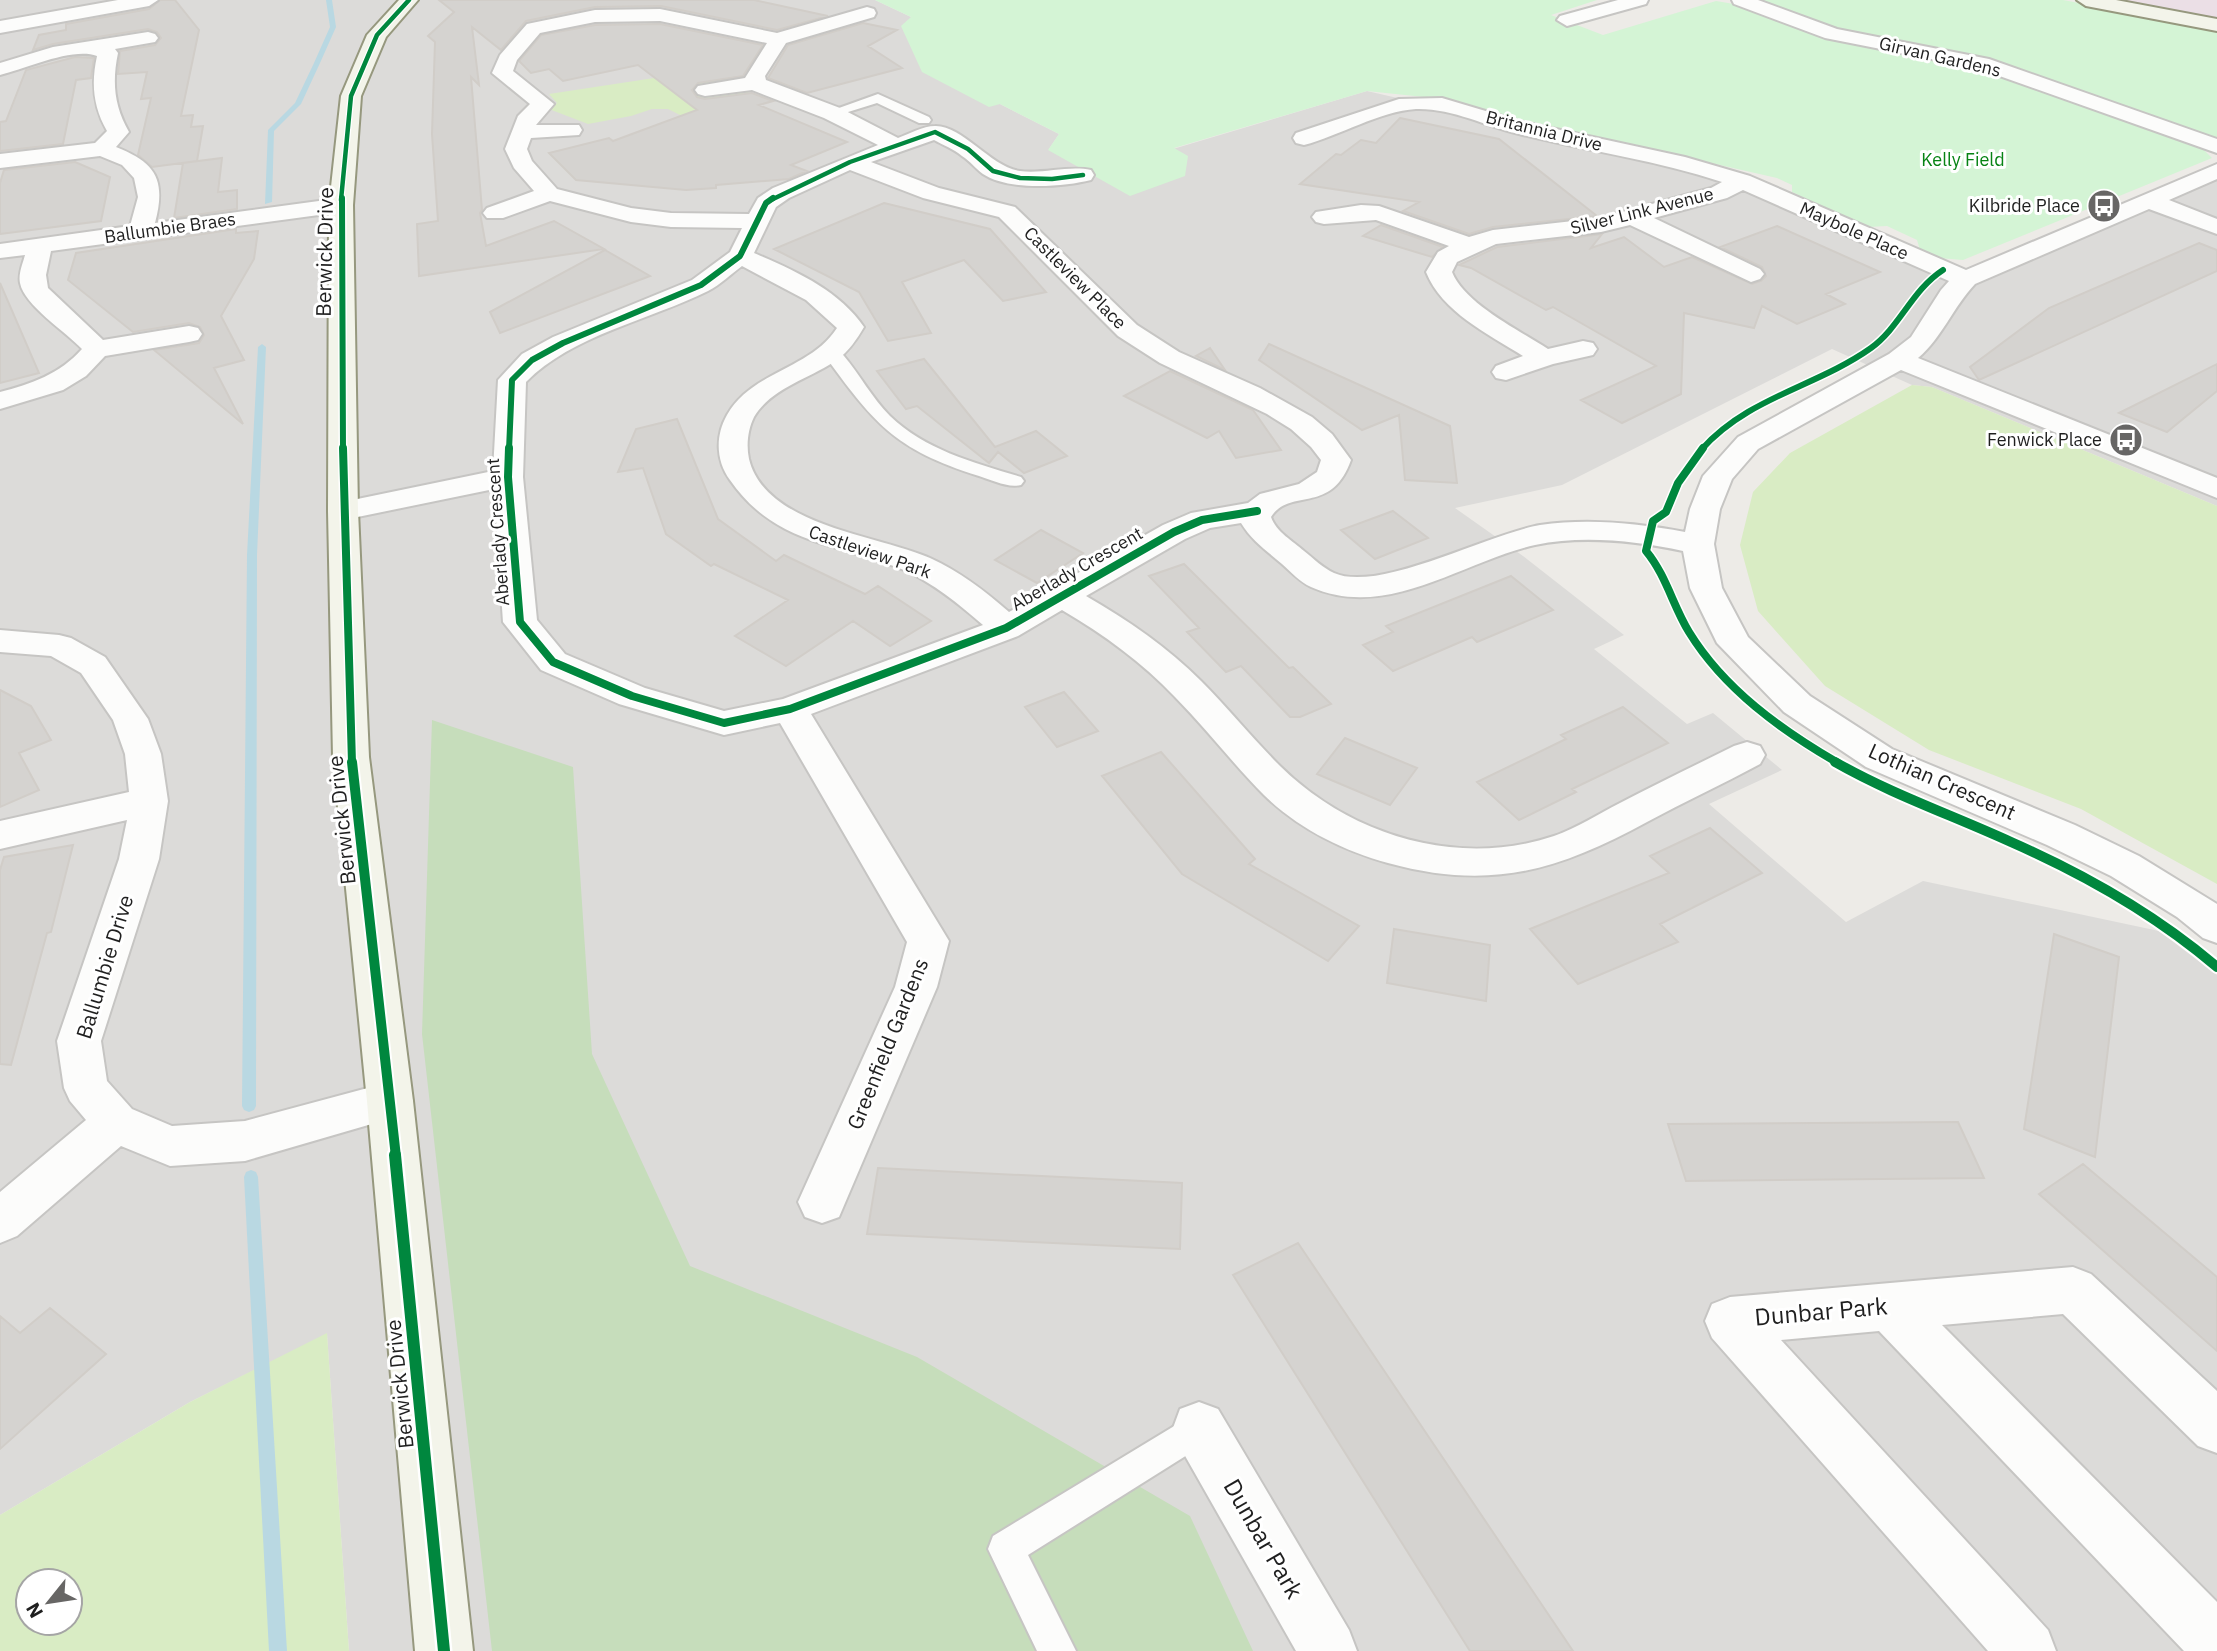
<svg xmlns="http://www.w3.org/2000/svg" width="2217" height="1651" font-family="'IBM Plex Sans',sans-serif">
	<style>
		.residential { fill: #dcdbd9 }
		.industrial { fill: #ebdfe6 }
		.grass { fill: #d9ecc4; fill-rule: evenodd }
		.forest { fill: #c6ddbb }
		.park { fill: #d4f4d5 }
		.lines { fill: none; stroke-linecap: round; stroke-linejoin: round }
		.stream { fill: #b9d8e2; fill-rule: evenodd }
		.building { fill: #d5d3d0; stroke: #d1cdc8; stroke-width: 2 }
		.lane-casing { stroke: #c6c5c3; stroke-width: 4 }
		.street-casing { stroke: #c6c5c3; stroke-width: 4 }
		.secondary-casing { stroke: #96987e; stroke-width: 4 }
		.lane { fill: #fcfcfb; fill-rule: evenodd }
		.street { fill: #fcfcfb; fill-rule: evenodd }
		.secondary { fill: #f3f4ea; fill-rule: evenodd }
		.cycleway-far4-casing { stroke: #fff; stroke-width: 7 }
		.cycleway-far3-casing { stroke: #fff; stroke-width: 9 }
		.cycleway-far2-casing { stroke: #fff; stroke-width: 11 }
		.cycleway-far1-casing { stroke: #fff; stroke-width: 14 }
		.cycleway-casing { stroke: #fff; stroke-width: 17 }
		.cycleway-far4 { stroke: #00873e; stroke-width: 4.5 }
		.cycleway-far3 { stroke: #00873e; stroke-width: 6 }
		.cycleway-far2 { stroke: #00873e; stroke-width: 8 }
		.cycleway-far1 { stroke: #00873e; stroke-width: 10 }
		.cycleway { stroke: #00873e; stroke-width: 12 }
		.labels { text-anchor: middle; stroke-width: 6; stroke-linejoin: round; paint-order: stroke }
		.far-street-label { font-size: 18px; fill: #1f1f1f; stroke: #fff }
		.far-park-label { font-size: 18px; fill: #068314; stroke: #fff }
		.far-poi-label { font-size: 18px; fill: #1f1f1f; stroke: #fff; text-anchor: end }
		.street-label { font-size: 21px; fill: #1f1f1f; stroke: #fff }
		.near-street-label { font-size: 24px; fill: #1f1f1f; stroke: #fff }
	</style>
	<rect width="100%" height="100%" fill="#edebe7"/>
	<path class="residential" d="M0,0H875L911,17L1000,104L1059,134L1049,149H1173L1367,91L1697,167L1966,279L2217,171V506L1932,387L1912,385L1832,349L1562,485L1455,508L1523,556L1624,635L1594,649L1687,724L1713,713L1782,770L1709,804L1846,922L1923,881L2159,931L2217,975V1651H349L327,1334L190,1402L0,1515Z"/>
	<path class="industrial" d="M2086,0H2217V25Z"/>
	<path class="grass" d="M687,73L735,80L697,85L702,96L742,91L759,95L686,118L668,109H652L631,116L588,124L549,109L557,103L549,94Z
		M1912,385L1932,387L2217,506V884L2081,809L1929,750L1825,686L1758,611L1740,545L1753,492L1790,453Z
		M327,1333L349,1651H0V1515L190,1402ZM28,1581H70V1623H28Z"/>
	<path class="forest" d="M432,720L573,767L592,1054L690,1266L917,1357L1190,1516L1253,1651H492L422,1034Z"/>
	<path class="park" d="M875,0H1597L1551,15L1603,35L1716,1L1746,6L1977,67L2202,148L2212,158L1963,260L1939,258L1920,250L1917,240L1887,226L1868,227L1792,192V185L1777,178L1557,128L1554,131L1443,99L1367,91L1174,148L1188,156L1185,176L1130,196L1048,150L1059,134L1000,104L989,107L922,72L901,26L911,17Z
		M1757,0H2063L2217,29V139L1988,58L1839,30Z"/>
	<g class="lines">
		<path class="stream" d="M326,0H332L336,27L320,63L301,104L274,131L272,202L265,204L268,130L295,103L314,63L330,27Z
			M262,344L266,347L257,555L256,1106L254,1110L249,1112L244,1110L242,1106L247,555L258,347Z
			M251,1170L256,1172L258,1177L287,1651H269L244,1177L246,1172Z"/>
	</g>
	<path class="building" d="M160,0H175L199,30L181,116L193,115L191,127L203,126L197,161L152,167L138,155L151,98L141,99L147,72L118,74L120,51L155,45L161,38L157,32L148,29L53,44L33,50L39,35L66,30V24L149,9Z
		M439,0H754L828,16L777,30L661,6L595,7L526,21L501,50L472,27L479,85L471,77L482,210L480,213L486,246L554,221L604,249L419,276L417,224L438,221L432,134L435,42L428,36L454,12Z
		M863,23L897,30L868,46L902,68L807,93L768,78L788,45Z
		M660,24L763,45L743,76L698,83L692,90L697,97L705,99L752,93L773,101L759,105L847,142L791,165L807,171L789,179L716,185V188L686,190L576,180L549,153L609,138L613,141L697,110L638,65L563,81L549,69L531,73L519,61L541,35L595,25Z
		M75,57L94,58L91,78L76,80L63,144L0,151V122L6,121L26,70Z
		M1400,118L1499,139L1597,216L1493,227L1469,234L1403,211L1419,202L1300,184L1336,154L1341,155L1361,140L1376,143Z
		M222,158L218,192L237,190V209L174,218L183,163Z
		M75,162L110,177L101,221L0,234V183L4,170Z
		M884,203L990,229L1046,292L1003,301L964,260L902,282L931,333L888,341L859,292L774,249Z
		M1381,225L1443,247L1432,257L1363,236Z
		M1777,226L1880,272L1826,294L1845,304L1797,324L1762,306L1754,328L1684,313L1681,394L1622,423L1581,400L1656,366L1553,307L1546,310L1471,268L1459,265L1497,247L1602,234L1591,248L1624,237L1664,267L1692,257L1752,284L1761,281L1766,276L1762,267L1720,247Z
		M236,229V233L258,231L254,259L221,316L244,360L214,368L243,424L154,350L199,343L204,335L200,327L189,323L133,332L68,280L76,253Z
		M2199,243L2217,250V271L1979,380L1970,367L2049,308Z
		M605,250L650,276L500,333L490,312Z
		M0,283L39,373L0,383Z
		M1269,344L1450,426L1457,483L1405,480L1399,415L1362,430L1259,360Z
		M1210,348L1225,370L1196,356Z
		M924,359L995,447L1036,431L1067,456L1024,473L998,452L989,463L917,406L906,409L877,371Z
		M2217,364V391L2167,432L2119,413Z
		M1170,371L1253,410L1281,450L1236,458L1219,431L1207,438L1124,396Z
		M677,419L718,519L776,561L784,555L865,594L878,586L931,621L890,646L853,621L786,666L735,636L788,600L714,564L711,566L666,534L643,468L618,472L636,429Z
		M1393,511L1428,538L1375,559L1341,530Z
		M1041,530L1083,553L1037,583L995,560Z
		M1184,564L1289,668L1293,667L1331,704L1300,717H1290L1241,666L1226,672L1187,632L1199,628L1149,576Z
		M1511,576L1553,610L1477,642L1472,637L1393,671L1363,645L1393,632L1386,626Z
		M0,690L31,706L51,740L19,753L39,790L0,807Z
		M1064,692L1098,731L1057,747L1025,707Z
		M1623,707L1668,743L1572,789L1576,792L1519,820L1477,782L1566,739L1561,735Z
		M1345,738L1417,768L1390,805L1317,774Z
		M1161,752L1255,859L1249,864L1359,926L1328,961L1182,874L1102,776Z
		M1710,828L1762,873L1660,924L1678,942L1578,984L1530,929L1669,873L1650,856Z
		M73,845L51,932L47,933L11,1065L0,1064V870L4,857Z
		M1394,929L1490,945L1486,1001L1387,983Z
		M2054,934L2119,957L2095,1157L2024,1129Z
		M1958,1122L1984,1178L1686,1181L1668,1124Z
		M2083,1164L2217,1277V1351L2039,1194Z
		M878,1168L1182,1183L1180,1249L867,1234Z
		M1298,1243L1327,1286L1573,1651H1470L1233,1275Z
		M50,1308L106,1354L0,1449V1316L20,1333Z"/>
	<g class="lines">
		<defs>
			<path id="lane" d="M878,94L929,117L931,120L929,123H919L877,103L832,117L825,113Z
				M831,347L837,348L844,356C860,375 872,398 890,416C925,450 975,463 1021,477L1024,481L1021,485C1007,488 992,480 979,476C893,449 874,423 822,352Z
				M1199,1411L1211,1416L1216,1428L1211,1440L1028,1555L1076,1651H1037L988,1549L993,1536Z"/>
			<path id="street" d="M118,0H158L149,6L0,33V21Z
				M1618,0H1648L1646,4L1567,26L1557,20L1560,16Z
				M1732,0H1758L1837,29L1989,59L2217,139V153L1977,68L1825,38L1734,4Z
				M867,7L874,9L876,13L874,17L786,43L765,76L766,80L840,108L898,138C909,134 923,126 935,126C962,125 991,167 1020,171C1044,174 1069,165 1091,170L1094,175L1091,180C1063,187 1008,191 983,174C976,169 970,161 962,156C954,149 943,145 934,140L871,162L939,188L1015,207L1137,325L1179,352L1260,388L1312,417L1332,434L1351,460C1331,516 1290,487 1271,517C1276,532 1293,541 1304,551C1314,559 1323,568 1334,573C1379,593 1487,534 1540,525C1588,518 1638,523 1685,532L1690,509L1703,476L1738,437L1889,354L1911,337L1941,290L1949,281L1743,190L1727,198L1654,218L1760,269L1764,274L1760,279L1751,282L1630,225L1601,232L1496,244L1457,262L1452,272C1465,304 1519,330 1548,349L1583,341L1593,343L1597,349L1593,355L1553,364L1506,380L1496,378L1492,372L1496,366L1523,356C1488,334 1442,312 1426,272L1438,252L1449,246L1376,220L1324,224L1316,222L1312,217L1316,212L1361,205L1379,206L1469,237L1493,230L1600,218L1711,188L1722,182C1656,160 1587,151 1519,134C1485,126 1452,108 1416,109C1380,111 1339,136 1304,145L1296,143L1293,138L1296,133L1399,99L1442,98L1519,121L1685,157L1750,176L1966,270L2217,164V179L2169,200L2217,219V234L2149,209L1975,284C1953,307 1942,338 1918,358L2217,478V498L1901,370L1758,449L1732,479L1720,509L1714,544L1722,588L1748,637L1810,696L1892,749L2075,825L2139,856L2217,904V943L2203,938L2177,917L2111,876L2047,845L1866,767L1784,712L1717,643L1690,588L1683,551C1636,541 1583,535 1535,545C1463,561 1387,621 1311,587C1300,582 1291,572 1282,564C1267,551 1252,541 1241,523L1210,528L1185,539L1086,596C1128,620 1167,647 1201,681C1228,708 1253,739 1280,766C1351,836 1458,868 1554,836C1577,828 1598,814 1620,803C1658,783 1696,765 1734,746L1747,742L1760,746L1765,755L1760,764C1723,784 1684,802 1647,822C1557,871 1490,891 1388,863C1342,850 1299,829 1264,795C1233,764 1206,728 1175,697C1142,662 1103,634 1062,610L1018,636L811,714L949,941L937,987L839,1217L822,1223L805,1217L798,1202L895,987L907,942L780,723L724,735L619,704L541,670L503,622L494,489L343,520L332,518L328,511L332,504L343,502L493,471L498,380L522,354L553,337L692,280L730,252L742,228L671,227L631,222L550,201L503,218H487L483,213L487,208L534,191L514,168L505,149L518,116L530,104L492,73L500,55L527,24L595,10L660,9L777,33ZM660,21L767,43L745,78L698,86L695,90L698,94L705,96L752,90L824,118L878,145L773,188L758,198L749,214L671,213L631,208L557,189L532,161L527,149L531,138L579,135L582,130L579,125H536L554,104L513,71L517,60L540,33L595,22ZM850,170L923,198L999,217L1118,336L1160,363L1267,414L1291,429L1311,447L1321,460L1317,472L1299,484L1260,494L1248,503L1191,513L1163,525L1009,612C985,591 959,571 930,558C878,535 765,526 749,459C746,445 748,429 754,417C771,388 811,378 837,360C849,351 857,339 864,327C839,290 794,270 754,253L776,207L789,198ZM742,266L806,300L837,328C811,369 752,371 727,415C715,436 716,461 730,480C776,546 837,542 904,570C933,583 959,604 983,625L783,699L724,711L645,688L565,654L537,620L523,477L526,382C572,335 650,320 708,291C720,285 731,274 742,266Z
				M148,32L155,34L158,38L155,42L115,49L118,53C112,82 114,106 129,132L116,147C157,163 166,181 155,223L341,198L349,200L353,205L349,210L341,212L51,251L46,275L48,288L103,340L189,326L198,328L202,334L198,340L189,342L105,356L86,376L63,390L0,409V392C31,384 60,374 82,349C66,332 24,305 20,283C18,274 23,263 25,255L0,258V244L130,226L138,197L134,178L122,165L100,156L0,168V154L95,143L107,131C93,107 91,83 97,56C72,47 26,69 0,75V63L53,47Z
				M0,630L59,635L71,638L105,657L148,719L161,754L168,801L159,859L101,1041L107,1081L132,1109L172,1126L245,1121L390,1082L406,1088L413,1101L406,1114L245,1161L170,1166L121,1146L17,1236L0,1243V1192L86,1120L70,1101L64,1088L57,1041L119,859L127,820L0,849V821L129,792L125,754L113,720L81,673L51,656L0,652Z
				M2073,1267L2091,1274L2217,1391V1453L2198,1446L2063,1314L1942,1325L2217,1602V1651H2184L1879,1331L1781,1340L2048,1630L2056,1651H1988L1712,1338L1705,1321L1712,1304L1730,1297Z
				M1199,1402L1218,1409L1349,1630L1357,1651H1296L1180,1447L1173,1428L1180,1409Z"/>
			<path id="secondary" d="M399,0H418L386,37L361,96L353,205L358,511L369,757L413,1101L473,1651H415L367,1101L333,757L328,511L329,205L341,96L367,35Z
				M2077,0H2116L2217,19V31L2086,6Z"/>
		</defs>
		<use href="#lane" class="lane-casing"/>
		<use href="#street" class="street-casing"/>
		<use href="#secondary" class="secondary-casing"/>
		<use href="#lane" class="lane"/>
		<use href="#street" class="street"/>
		<use href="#secondary" class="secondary"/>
		<defs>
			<path id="cycleway-far4" d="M341,200L351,96L377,35L409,0
				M771,200L850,162L935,132L968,149L993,171L1020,178L1052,179L1083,175"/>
			<path id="cycleway-far3" d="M342,198L343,450
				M509,450L512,380L532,360L563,343L701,285L740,256L766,203L773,198
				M1701,450C1748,397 1816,387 1871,348C1900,327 1912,290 1943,270"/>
			<path id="cycleway-far2" d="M343,448L352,763
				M509,448L508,477L520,622L553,662L632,696L724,723L790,709L1006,628L1174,532L1202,520L1257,511
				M1703,448L1678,483L1666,512L1653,521L1646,551C1666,575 1673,606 1689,632C1724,689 1781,730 1838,763"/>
			<path id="cycleway-far1" d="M352,762L396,1157
				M1835,762C1891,794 1952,815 2011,842C2086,875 2155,914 2217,967"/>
			<path id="cycleway" d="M395,1155L444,1651"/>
		</defs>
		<use href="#cycleway-far4" class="cycleway-far4-casing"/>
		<use href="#cycleway-far3" class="cycleway-far3-casing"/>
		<use href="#cycleway-far2" class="cycleway-far2-casing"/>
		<use href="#cycleway-far1" class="cycleway-far1-casing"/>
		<use href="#cycleway" class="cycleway-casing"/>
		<use href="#cycleway-far4" class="cycleway-far4"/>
		<use href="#cycleway-far3" class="cycleway-far3"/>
		<use href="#cycleway-far2" class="cycleway-far2"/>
		<use href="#cycleway-far1" class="cycleway-far1"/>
		<use href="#cycleway" class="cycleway"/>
	</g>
	<defs>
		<symbol id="bus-disc" viewBox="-11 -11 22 22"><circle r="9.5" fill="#676665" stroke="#fff"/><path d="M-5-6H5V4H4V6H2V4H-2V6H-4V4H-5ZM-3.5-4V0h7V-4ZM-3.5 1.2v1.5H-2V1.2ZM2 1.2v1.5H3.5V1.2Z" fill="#fff"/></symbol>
	</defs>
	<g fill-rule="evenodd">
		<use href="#bus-disc" x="2085" y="187" width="38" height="38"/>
		<use href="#bus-disc" x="2107" y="421" width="38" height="38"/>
	</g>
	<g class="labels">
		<g class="far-street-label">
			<text transform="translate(1940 57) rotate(13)" y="6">Girvan Gardens</text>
			<text transform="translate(1544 131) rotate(14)" y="6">Britannia Drive</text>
			<text transform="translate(1642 211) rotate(-14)" y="6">Silver Link Avenue</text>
			<text transform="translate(170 228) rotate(-8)" y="6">Ballumbie Braes</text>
			<text transform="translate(1854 231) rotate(24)" y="6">Maybole Place</text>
			<text transform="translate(1075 278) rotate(45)" y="6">Castleview Place</text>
			<text transform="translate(498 532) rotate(-94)" y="6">Aberlady Crescent</text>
			<text transform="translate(870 552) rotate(19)" y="6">Castleview Park</text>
			<text transform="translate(1077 569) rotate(-30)" y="6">Aberlady Crescent</text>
		</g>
		<g class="far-park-label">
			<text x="1963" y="166">Kelly Field</text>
		</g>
		<g class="far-poi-label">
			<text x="2080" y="212">Kilbride Place</text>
			<text x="2102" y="446">Fenwick Place</text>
		</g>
		<g class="street-label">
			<text transform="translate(325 252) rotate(-89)" y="7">Berwick Drive</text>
			<text transform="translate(1942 782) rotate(24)" y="7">Lothian Crescent</text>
			<text transform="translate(342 820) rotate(-96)" y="7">Berwick Drive</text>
			<text transform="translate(105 967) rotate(-73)" y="7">Ballumbie Drive</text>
			<text transform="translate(888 1044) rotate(-68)" y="7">Greenfield Gardens</text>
			<text transform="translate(400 1384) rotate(-96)" y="7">Berwick Drive</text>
		</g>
		<g class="near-street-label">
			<text transform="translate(1821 1312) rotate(-5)" y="8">Dunbar Park</text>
			<text transform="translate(1263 1539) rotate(60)" y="8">Dunbar Park</text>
		</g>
	</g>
	<g transform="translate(49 1602) rotate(240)"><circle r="33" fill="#ffffff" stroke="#a5a5a5" stroke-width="2"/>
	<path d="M0-5L12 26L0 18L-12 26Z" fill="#676665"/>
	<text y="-10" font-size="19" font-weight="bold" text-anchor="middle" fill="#1f1f1f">N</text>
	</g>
</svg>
